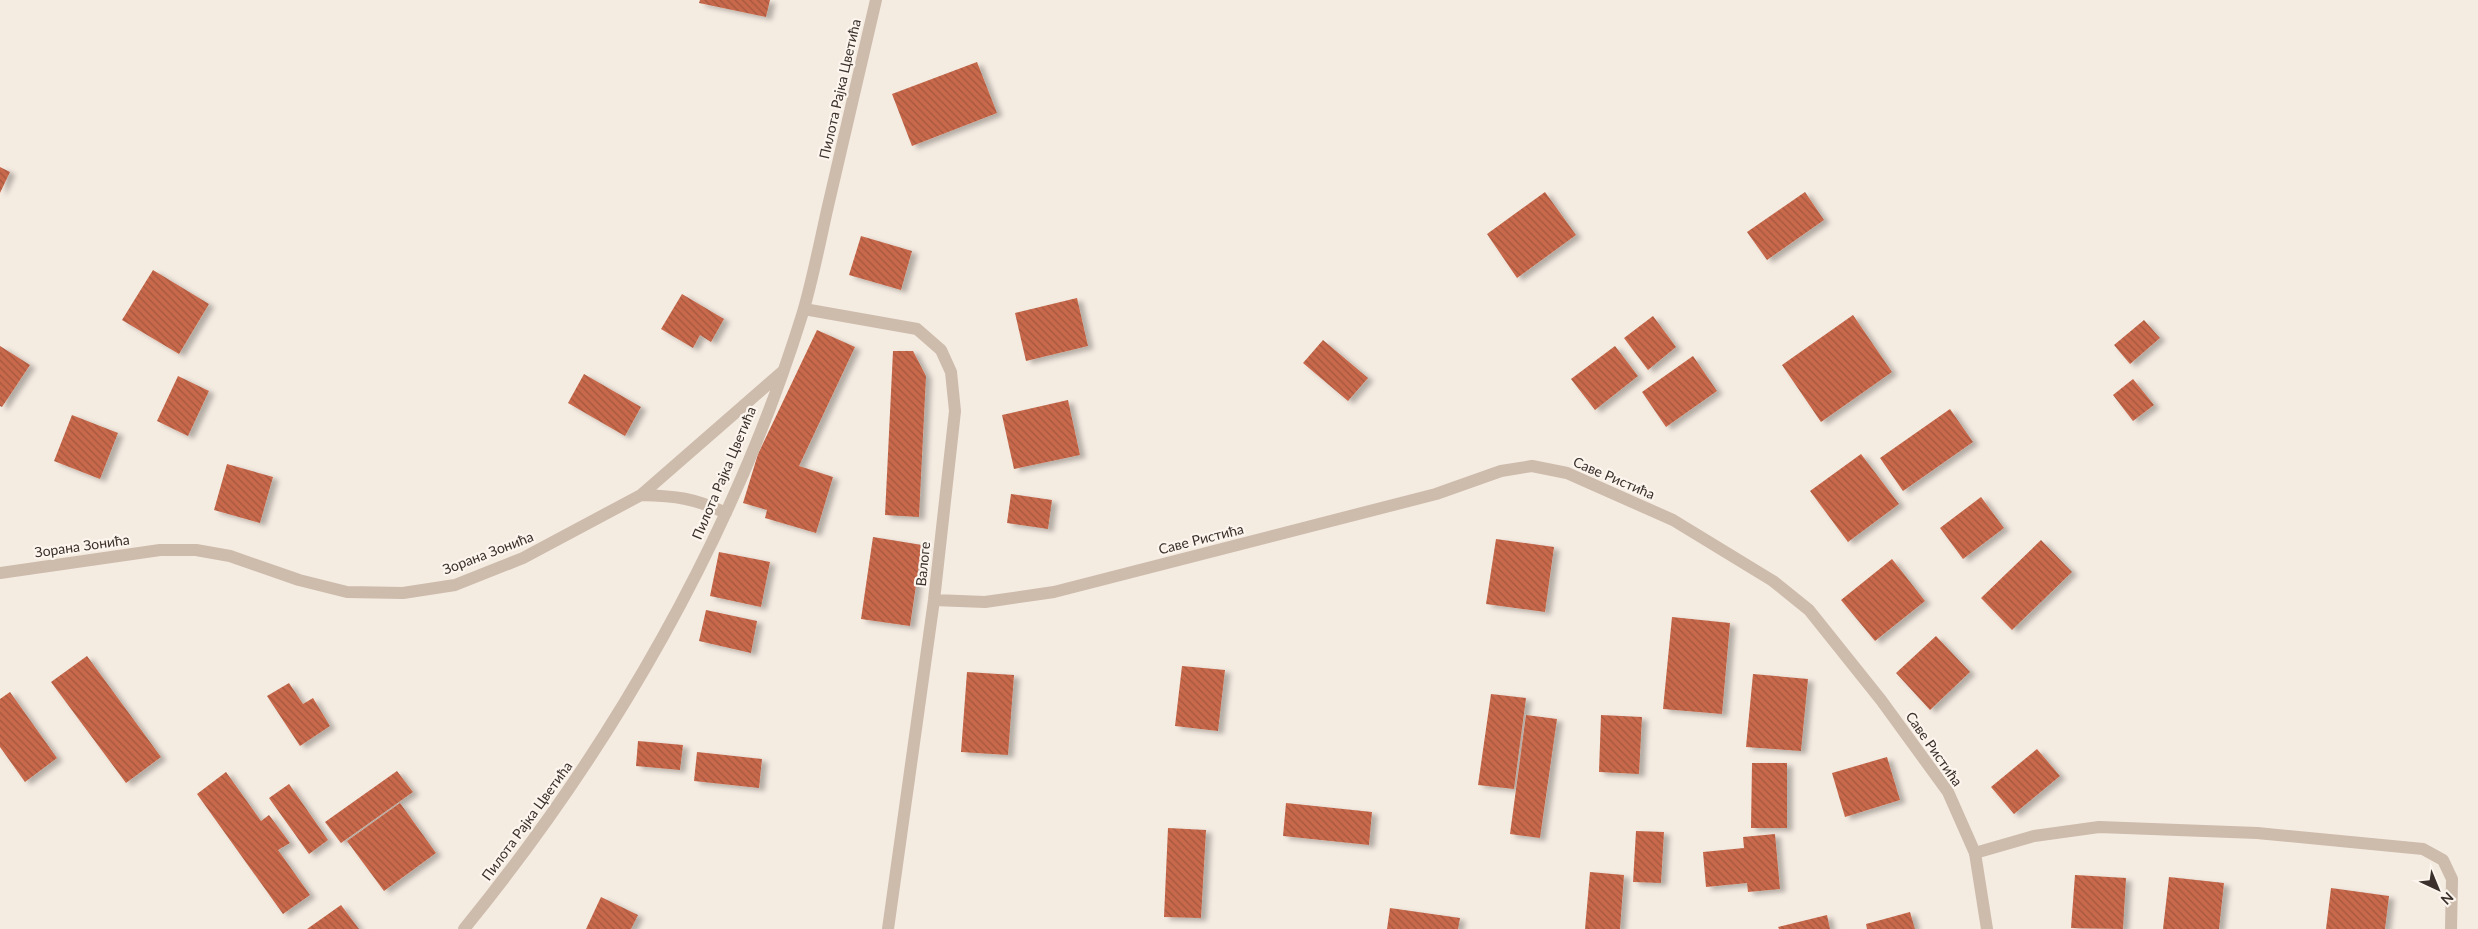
<svg xmlns="http://www.w3.org/2000/svg" width="2478" height="929" font-family="Lato,sans-serif">
	<style>
		.building { fill: url(#building-back-hatch); filter: url(#shadow) }
		.lines { fill: none; stroke-linecap: round; stroke-linejoin: round }
		.service { stroke: #cdbbac; stroke-width: 12 }
		.minor { stroke: #cdbbac; stroke-width: 12 }
		.labels { text-anchor: middle; stroke-width: 4.5; stroke-linejoin: round; paint-order: stroke }
		.street-label { font-size: 14px; fill: #3b302b; stroke: #fbf5ee }
	</style>
	<defs>
		<pattern id="building-back-hatch" width="6" height="6" patternUnits="userSpaceOnUse" patternTransform="scale(1.25)"><rect width="6" height="6" fill="#c8694b"/><path d="M-1 5l2 2M0 0l6 6M5-1l2 2" fill="none" stroke="#a4573f"/></pattern>
		<filter id="shadow"><feDropShadow dx="5.5" dy="3" stdDeviation="2.5" flood-color="#0004"/></filter>
	</defs>
	<rect width="100%" height="100%" fill="#f4ebe1"/>
	<path class="building" d="M700,0H770L766,17L699,3Z
		M977,62L997,113L912,146L892,94Z
		M0,167L10,172L0,193Z
		M1545,192L1576,235L1517,278L1487,234Z
		M1805,192L1824,220L1767,260L1747,232Z
		M861,236L912,251L901,290L849,275Z
		M153,270L209,304L179,354L122,320Z
		M682,294L724,319L711,342L700,335L693,348L661,329Z
		M1077,298L1088,346L1026,361L1015,313Z
		M1853,315L1892,372L1821,422L1782,365Z
		M1653,316L1676,347L1648,370L1624,338Z
		M2144,320L2160,338L2130,364L2114,345Z
		M817,330L855,347L799,466L833,477L816,533L765,518L767,510L743,503L758,454Z
		M1323,340L1368,378L1348,401L1303,363Z
		M0,346L30,365L2,407L0,406Z
		M1615,346L1638,376L1595,410L1571,379Z
		M893,351H913L926,376L919,517L885,515Z
		M1693,356L1717,391L1666,427L1642,392Z
		M584,374L641,407L625,436L568,403Z
		M178,376L209,391L188,436L157,421Z
		M2133,379L2154,405L2133,421L2113,395Z
		M1068,400L1080,455L1014,469L1002,415Z
		M1950,409L1973,442L1903,491L1880,458Z
		M72,415L118,433L100,479L54,461Z
		M1861,454L1899,504L1848,542L1810,491Z
		M227,464L273,477L260,523L214,510Z
		M1011,494L1052,500L1048,529L1007,523Z
		M1981,497L2004,528L1963,559L1940,528Z
		M873,537L922,545L910,626L861,619Z
		M1496,539L1554,547L1545,612L1486,604Z
		M2041,540L2072,572L2012,630L1981,598Z
		M719,552L770,562L761,607L710,596Z
		M1892,559L1925,601L1875,641L1841,600Z
		M706,610L757,621L751,653L699,641Z
		M1672,617L1730,623L1722,714L1663,709Z
		M1936,636L1970,672L1930,710L1896,673Z
		M87,656L161,757L126,783L51,682Z
		M1182,666L1225,670L1218,731L1175,726Z
		M967,672L1014,675L1008,755L961,752Z
		M1753,674L1808,679L1801,751L1746,747Z
		M289,683L303,704L313,698L330,726L300,746L267,696Z
		M10,692L57,758L25,782L0,747V699Z
		M1491,694L1526,698L1514,789L1478,785Z
		M1526,715L1557,719L1540,838L1510,834Z
		M1601,715L1642,717L1639,774L1599,772Z
		M638,741L683,745L680,770L636,766Z
		M2037,749L2060,776L2014,814L1991,787Z
		M697,752L762,759L759,788L694,781Z
		M1887,757L1900,800L1845,817L1832,773Z
		M1752,763H1787V828H1751Z
		M397,771L413,792L341,843L325,822Z
		M226,772L261,821L269,815L290,843L278,850L310,895L283,914L197,794Z
		M289,784L328,840L309,854L269,798Z
		M400,803L436,853L384,891L347,841Z
		M1286,803L1372,812L1369,845L1283,836Z
		M1168,828L1206,830L1201,918L1164,917Z
		M1636,831L1664,832L1661,883L1633,882Z
		M1775,834L1780,889L1748,892L1747,883L1706,887L1703,852L1744,848L1743,837Z
		M1590,872L1624,875L1620,929H1585Z
		M2075,875L2126,878L2123,929L2071,928Z
		M2169,877L2224,883L2219,929H2163Z
		M2331,888L2389,896L2385,929H2326Z
		M601,897L638,915L631,929H586Z
		M341,905L359,929H307Z
		M1390,908L1460,918L1458,929H1387Z
		M1910,912L1915,929H1867L1866,924Z
		M1827,915L1830,929H1779L1778,927Z"/>
	<g class="lines">
		<path class="service" d="M1975,853L2034,836L2099,827L2257,833L2423,849L2443,860L2452,879L2451,929"/>
		<path class="minor" d="M804,309L917,329L941,350L951,372L955,411L934,600L888,929
			M641,495C676,496 694,498 726,513
			M0,573L160,550H196L230,556L299,580L347,592L403,593L455,585L523,558L641,495L782,372
			M934,600L985,602L1054,592L1436,494L1501,471L1532,466L1567,473L1673,520L1773,581L1809,610L1881,700L1948,792L1975,853L1987,929
			M464,929C611,749 734,536 803,312C813,278 820,241 828,206C844,138 860,69 876,0"/>
	</g>
	<g class="labels">
		<g class="street-label">
			<text transform="translate(840 89) rotate(-77)" y="5">Пилота Рајка Цветића</text>
			<text transform="translate(724 473) rotate(-67)" y="5">Пилота Рајка Цветића</text>
			<text transform="translate(1614 478) rotate(23)" y="5">Саве Ристића</text>
			<text transform="translate(1201 539) rotate(-14)" y="5">Саве Ристића</text>
			<text transform="translate(82 546) rotate(-8)" y="5">Зорана Зонића</text>
			<text transform="translate(488 553) rotate(-21)" y="5">Зорана Зонића</text>
			<text transform="translate(923 564) rotate(-84)" y="5">Валоге</text>
			<text transform="translate(1934 749) rotate(55)" y="5">Саве Ристића</text>
			<text transform="translate(527 821) rotate(-54)" y="5">Пилота Рајка Цветића</text>
		</g>
	</g>
	<g transform="translate(2438 889) rotate(136)" stroke="#fbf5ee" stroke-width="4" paint-order="stroke">
	<path d="M0-4L9 19L0 12L-9 19Z" fill="#3b302b"/>
	<text y="-8" font-size="14" font-weight="bold" text-anchor="middle" fill="#3b302b">N</text>
	</g>
</svg>
